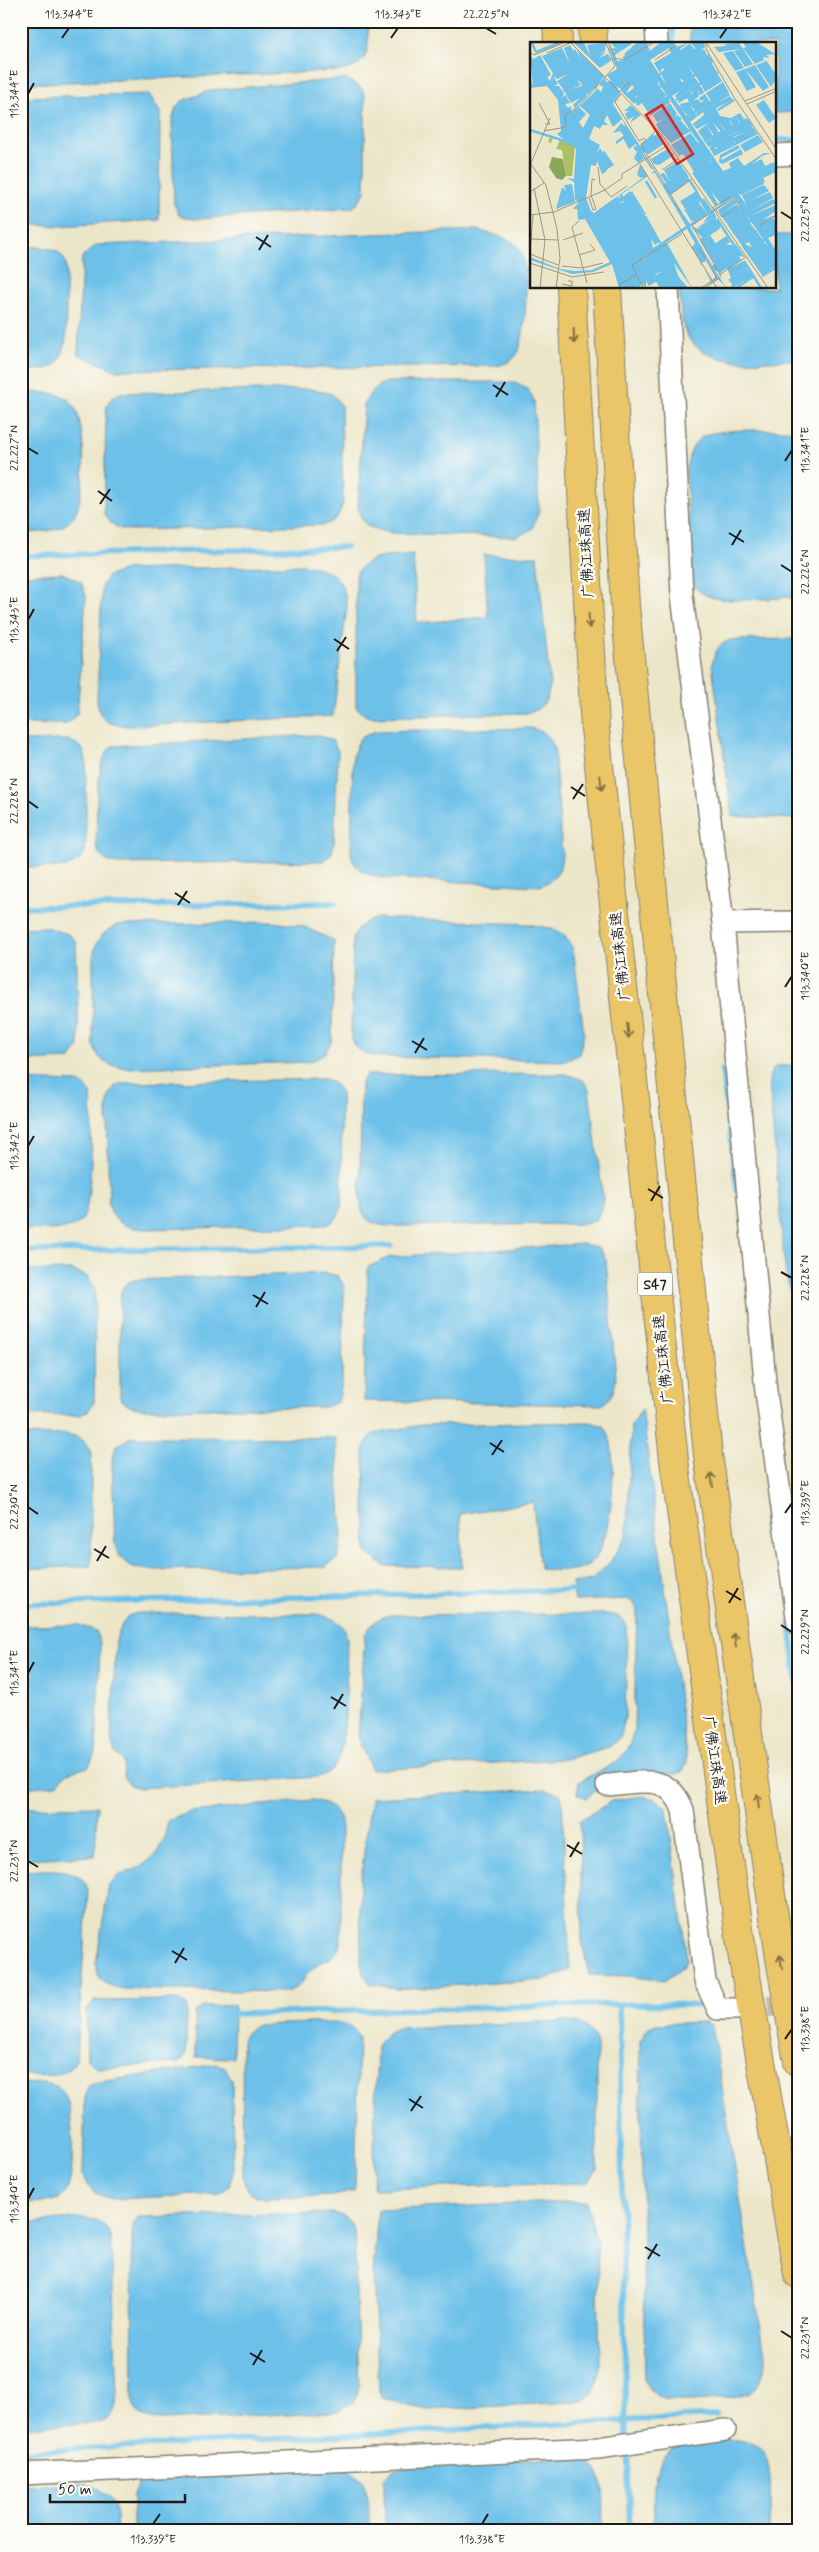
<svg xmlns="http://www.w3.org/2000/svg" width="819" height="2552" font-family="Mynerve,'LXGW WenKai TC',sans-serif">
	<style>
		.water { fill: #6dc1e9; stroke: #446e82 }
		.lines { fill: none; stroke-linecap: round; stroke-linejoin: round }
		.stream { stroke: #6dc1e9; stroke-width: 5.5 }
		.minor-tunnel { stroke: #c2bea6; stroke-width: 21; stroke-dasharray: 21 11; stroke-linecap: butt }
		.minor-casing { stroke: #848172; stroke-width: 24 }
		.highway-casing { stroke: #848172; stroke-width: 30 }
		.minor { stroke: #fff; stroke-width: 21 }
		.highway { stroke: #ebc669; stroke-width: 28 }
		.oneway { stroke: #847142 }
		.ticks { fill: none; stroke: #1c1c1c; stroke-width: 2 }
		.labels { text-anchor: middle; stroke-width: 4.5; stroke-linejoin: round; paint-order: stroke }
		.shield { fill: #fdfcf7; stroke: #605f5e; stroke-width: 1 }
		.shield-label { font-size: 14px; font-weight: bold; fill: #1c1c1c }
		.street-label { font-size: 15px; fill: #1c1c1c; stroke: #fdfcf7 }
		.inset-river { fill: none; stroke: #6dc1e9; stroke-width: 2.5 }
		.inset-road { fill: none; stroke: #999584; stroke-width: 1 }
		.view { fill: #d62828; fill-opacity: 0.15; stroke: #d62828; stroke-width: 2.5 }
		.inset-edge { fill: none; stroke: #1c1c1c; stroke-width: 2.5 }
		.neatline { fill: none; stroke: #1c1c1c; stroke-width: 2 }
		.ticks-label { font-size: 12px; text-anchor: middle; fill: #1c1c1c }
	</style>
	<rect width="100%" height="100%" fill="#fdfcf7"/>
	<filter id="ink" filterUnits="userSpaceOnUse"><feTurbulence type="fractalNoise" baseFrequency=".02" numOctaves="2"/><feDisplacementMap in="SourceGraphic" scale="10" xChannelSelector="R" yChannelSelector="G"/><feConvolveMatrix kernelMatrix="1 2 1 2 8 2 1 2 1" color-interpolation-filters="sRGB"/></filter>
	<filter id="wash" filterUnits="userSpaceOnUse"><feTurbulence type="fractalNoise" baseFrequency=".0096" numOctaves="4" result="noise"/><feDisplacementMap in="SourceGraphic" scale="20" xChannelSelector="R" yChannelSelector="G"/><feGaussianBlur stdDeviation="1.12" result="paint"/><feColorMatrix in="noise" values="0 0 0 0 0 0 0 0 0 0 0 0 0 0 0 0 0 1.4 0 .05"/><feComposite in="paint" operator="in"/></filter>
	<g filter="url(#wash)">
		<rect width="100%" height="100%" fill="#ece6c9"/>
		<path class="water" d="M21,21H368C368,49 372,65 340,71L21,84Z
			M689,21H798V112L775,113V44H690Z
			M347,79L361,88L365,95V192L357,204L351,208L194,219L179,215L174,204L172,122L176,107L182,101L212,90Z
			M149,94L160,112L159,220L59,226L21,224V97Z
			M476,230C490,234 512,237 520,250C530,266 526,336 518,352C514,361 505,364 496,366L115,370L78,354L82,257L97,245Z
			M775,235H798V360C764,360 709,370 688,337C680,325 681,302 679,288H775Z
			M21,247C38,247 60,244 66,264V338C61,370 51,370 21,370Z
			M385,382H514C525,386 530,390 534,401L539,511L532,529L516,537L393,533C372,529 360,528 358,504L364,405C369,393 374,388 385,382Z
			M311,389L332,394L341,405L343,502C340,514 337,521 324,525L133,530C119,530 111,526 104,514L106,410C108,401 111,397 120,393Z
			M21,393C37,393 56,390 69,400C88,414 88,503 71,520C58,533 39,532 21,533Z
			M798,430V597C774,597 722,606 702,593C695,589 694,583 692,577L686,471C688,458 691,445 702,437C716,427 778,431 798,430Z
			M413,555L417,623L488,617L484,555L537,556L550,684C548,701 543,709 527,713L373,717L366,716L356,707V575C365,554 393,557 413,555Z
			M303,565C332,569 343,576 347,606L333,716L130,726C108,725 99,722 97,699L102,585L108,576L126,570Z
			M62,573L81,582L86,596L77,714L71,721L66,724H21V575Z
			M798,639V819L732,816L712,664C715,652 718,644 731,640Z
			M530,728C543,731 549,734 554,747L562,854C561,872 556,880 539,886L383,878C366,874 354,871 351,853L353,755L360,738L376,731Z
			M317,735L332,740L338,751L334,843L332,852L325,861L118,864C106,862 99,858 96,845C98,819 93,763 112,746Z
			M67,740C79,744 84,748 86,760V838L85,851L81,859L67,867H21V741Z
			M377,918L527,924L550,928L563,934L573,948L584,1034L579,1054L566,1061L383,1057C366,1055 354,1052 351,1034L353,939C358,926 364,922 377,918Z
			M271,922L303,926L334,941L332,1040C326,1054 321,1058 307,1062L128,1068C107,1066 99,1063 93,1043V957C96,940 102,932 118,925Z
			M45,927L68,934L76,941L79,1046L71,1059L21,1061V928Z
			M778,1066H798V1301L794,1300C784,1282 783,1246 781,1225C777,1177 773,1128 769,1080L772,1070Z
			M566,1074L583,1080L589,1090L603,1198C601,1212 600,1220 586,1224L390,1226C371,1225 362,1220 360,1200L361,1083L366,1075Z
			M324,1079C333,1082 337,1085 341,1094L342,1201C340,1213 338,1221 326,1225L146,1229C128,1228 114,1225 109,1205L107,1108L109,1096L116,1085L123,1083Z
			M21,1080L77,1082L85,1086L91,1093C92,1113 93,1207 82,1220C70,1234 37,1229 21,1229Z
			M583,1244L599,1248L606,1260L616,1379C614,1391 612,1399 601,1405L364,1401L368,1267L390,1257Z
			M72,1270L88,1277L95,1289L94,1402L88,1411L80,1415L21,1416V1271Z
			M326,1273L338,1276L344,1286L342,1382L338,1402L324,1407L144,1409C133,1407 126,1407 120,1397V1299C121,1289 124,1283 134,1280Z
			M642,1409L687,1763L683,1771L676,1774L611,1778L587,1798L577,1794L579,1782C607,1766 627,1764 634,1730L637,1609L633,1602L627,1599L575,1601L572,1583L592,1580L611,1561L627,1535L631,1426Z
			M590,1422L604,1426C621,1444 612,1545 592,1562C578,1574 557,1570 540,1569L533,1502L460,1514L462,1567L384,1566L366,1552L364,1447L373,1434L421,1425Z
			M67,1434C80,1436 87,1441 91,1454V1566L21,1569V1436Z
			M131,1437L336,1438L342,1537L338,1558L326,1567L149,1570C130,1568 121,1563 115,1545L112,1460L116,1446Z
			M138,1613L315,1614C331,1617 343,1620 347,1637C346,1666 348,1741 336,1764C332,1771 326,1774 318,1777L140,1788L129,1785L124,1776L123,1761L115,1753L111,1740L116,1640L123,1622L128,1616Z
			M600,1614C615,1614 624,1615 627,1631L625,1718L621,1735L616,1742L605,1748L565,1759L372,1770L358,1739L365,1635C372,1622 377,1618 391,1615Z
			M79,1625L96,1631L100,1643L96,1752L88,1767L67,1773L57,1785L21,1788V1626Z
			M545,1789L560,1794L562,1800L570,1970L543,1980L396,1989L370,1983L364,1975L361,1963L360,1884L371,1798Z
			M642,1796L657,1799L667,1809L687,1959L682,1968L664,1981L629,1976L589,1975L582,1941L580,1820L614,1800Z
			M313,1800C327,1804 336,1808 341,1822V1943C334,1961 328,1957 315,1967C301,1977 307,1985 286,1992L124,1989C107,1986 97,1982 96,1963L109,1885C116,1874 125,1874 136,1869C158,1858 164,1843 168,1821L190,1812Z
			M97,1806L95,1856L21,1859V1808Z
			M21,1871C43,1871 83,1863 88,1891L76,2060C66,2080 41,2075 21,2075Z
			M177,2000L187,2006L186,2055L179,2063L96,2068L87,2059L86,2011L94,2001Z
			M234,2005L233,2058L196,2057L195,2012L203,2007Z
			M565,2021C583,2024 592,2027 597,2045V2169L590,2180L584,2183L373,2189L377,2046L388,2032L398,2028Z
			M334,2022C346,2023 355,2027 359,2038L355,2191L333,2196L264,2198C252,2195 246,2191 243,2178L242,2041C246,2032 249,2028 258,2025Z
			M706,2022L712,2026L765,2355C765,2367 764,2382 753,2390C741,2399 678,2404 664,2399C654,2396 649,2388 645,2380L640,2041L649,2027L656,2024Z
			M217,2064L225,2067L232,2080L233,2172C231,2183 229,2189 218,2194L116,2199C100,2197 87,2192 83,2175L85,2097L87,2088L92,2083Z
			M45,2083C53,2085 59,2087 64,2094C74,2108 77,2185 63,2196C53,2204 34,2202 21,2203V2084Z
			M586,2201L597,2242L600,2366C596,2388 597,2398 572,2402L427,2410L381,2398L379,2391L373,2273L378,2210Z
			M331,2213C342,2214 350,2219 354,2230L359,2386C356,2406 349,2406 330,2412L163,2420C147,2420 136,2417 133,2400L132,2235L133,2226L138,2217Z
			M83,2218C97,2220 106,2222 111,2237L117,2393C116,2408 115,2418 99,2423L21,2427V2224Z
			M712,2438C725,2440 744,2438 756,2445C777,2456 769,2509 769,2531H654C655,2503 646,2459 678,2446C688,2442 701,2441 712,2438Z
			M565,2456C612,2459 602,2495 604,2531H385L384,2479L394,2469Z
			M343,2467C373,2480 368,2502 369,2531H133V2494L142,2479Z
			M79,2483C111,2490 116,2499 117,2531H21V2486Z"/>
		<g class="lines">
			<path class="stream" d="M672,21L673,44
				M775,140H798
				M21,556L346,547
				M21,907L335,903
				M722,1070L737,1190
				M21,1251L391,1246
				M21,1604L579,1590
				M790,1624L798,1691
				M619,2004L626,2439
				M228,2014L619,2004L708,2005
				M627,2448L630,2531
				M21,2452L716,2416"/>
		</g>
	</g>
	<g filter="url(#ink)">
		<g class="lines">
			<path class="minor-tunnel" d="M736,2009L798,2004"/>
			<defs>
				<path id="minor" d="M656,21L657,44
					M775,155L798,154
					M668,288L682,595L723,923L766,1392L798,1624
					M723,923L798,922
					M607,1785C641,1783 668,1771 683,1810L705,1981L718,2009H736
					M21,2474L598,2448L725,2430"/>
				<path id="highway" d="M557,21L558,44
					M592,21L593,44
					M571,288L595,728L674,1460L743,1959L798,2274
					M607,288L625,606L708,1455L780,1958L798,2062"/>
			</defs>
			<use href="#minor" class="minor-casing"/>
			<use href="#highway" class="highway-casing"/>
			<use href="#minor" class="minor"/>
			<use href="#highway" class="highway"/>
		</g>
		<defs><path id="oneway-shaft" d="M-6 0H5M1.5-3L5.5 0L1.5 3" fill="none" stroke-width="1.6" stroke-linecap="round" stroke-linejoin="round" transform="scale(1.25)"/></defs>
		<g class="oneway">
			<use href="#oneway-shaft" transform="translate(574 336) rotate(87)"/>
			<use href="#oneway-shaft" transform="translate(589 621) rotate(87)"/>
			<use href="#oneway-shaft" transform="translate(601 783) rotate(84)"/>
			<use href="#oneway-shaft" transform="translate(628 1031) rotate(84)"/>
			<use href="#oneway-shaft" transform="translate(712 1480) rotate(-98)"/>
			<use href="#oneway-shaft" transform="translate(735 1640) rotate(-98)"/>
			<use href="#oneway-shaft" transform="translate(758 1801) rotate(-98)"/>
			<use href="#oneway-shaft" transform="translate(781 1962) rotate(-99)"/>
		</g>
	</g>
	<path class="ticks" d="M486,28L496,34M62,38L69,28M391,38L398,28M720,38L727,28M28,94L34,83M781,212L792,219M256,237L271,247M259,250L268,235M493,385L508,395M496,397L505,382M28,448L38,454M785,461L792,450M98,491L112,501M100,504L110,489M729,533L744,542M732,545L741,530M781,565L792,572M28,620L34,609M334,639L349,649M337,651L346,637M571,787L585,796M573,799L583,784M28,801L38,808M175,893L190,903M178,905L187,891M785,987L792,976M412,1041L427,1050M415,1053L424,1038M28,1146L34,1136M648,1189L663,1198M651,1201L660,1186M781,1272L792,1278M253,1295L268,1304M256,1307L265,1292M490,1443L504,1452M492,1455L502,1440M28,1507L38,1514M785,1513L792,1503M94,1549L109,1558M97,1561L106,1546M726,1591L741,1600M729,1603L738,1588M781,1625L792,1632M28,1673L34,1662M331,1697L346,1706M334,1709L343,1694M567,1845L582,1854M570,1857L579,1842M28,1861L38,1867M172,1951L187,1960M175,1963L184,1948M785,2039L792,2029M409,2099L423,2108M411,2111L421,2096M28,2199L34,2188M645,2247L660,2256M648,2259L657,2244M781,2331L792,2338M250,2353L265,2362M253,2365L262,2350M153,2524L160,2514M482,2524L488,2514"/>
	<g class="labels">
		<rect class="shield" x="637.5" y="1272.5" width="35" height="23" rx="4"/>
		<g class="shield-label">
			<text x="655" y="1289">S47</text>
		</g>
		<g class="street-label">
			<text transform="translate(586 553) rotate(-93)" y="5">广佛江珠高速</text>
			<text transform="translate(620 956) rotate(-96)" y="5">广佛江珠高速</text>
			<text transform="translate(663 1359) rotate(-96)" y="5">广佛江珠高速</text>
			<text transform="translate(715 1760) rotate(82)" y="5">广佛江珠高速</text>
		</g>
	</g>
	<g transform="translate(530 42)">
		<rect width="246" height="246" fill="#ece6c9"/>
		<path d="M20,95L42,101L45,104L42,134H36L32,108L26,107L30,98L23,96L21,101L18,100Z" fill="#acc166"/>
		<path d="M22,115L33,117L36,134L32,138L26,136L19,125Z" fill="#89a75b"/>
		<path d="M44,1H54L61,15L57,3L76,1L75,9L68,12L76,10L69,16L78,12L82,18L70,26ZM77,1L81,7L85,6L81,1H100L85,10L82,7L87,19L95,18L92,16L109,1H122L117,2L120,9L130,1H144L146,5L158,1L150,7L151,8L160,1L162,5L147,15L145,14V17L163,5L164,8L135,28L132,26L130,31L124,21L141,11L139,6L120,18L137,44L136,41L159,25L163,33L154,39L150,36L152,41L140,49L164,35L169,41L147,56L145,54L150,49L142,54L151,66L150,62L159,60L157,56L149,61L148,57L160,49L163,54L161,48L169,43L172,46L174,51L170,53L168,49L169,54L163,59L168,57L171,61L175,57L171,59L169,56L175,52L180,60L165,69L160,62L164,70L158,74L152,67L158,76L165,71L167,74L166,71L179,62L182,66L184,70L163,82L174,73L173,70L160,80L193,129L201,126L199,121L208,116L214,124L234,111H241L232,114L222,122L225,128L211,134L225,128L228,133L210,142L207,140L209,143L229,134L234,142L211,153L208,151L217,164L212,153L234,143L239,149L219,159L240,150L243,156L220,169L243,157L246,161L222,173L246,163V169L234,177L246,173L231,182L243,176L246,180L232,187L246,181V193L238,196L246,209V224L232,233L213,206L210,200L227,190L233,198L222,205L219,200L215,202L221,205L217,209L233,199L238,204L215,171L220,179L203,191L197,182L213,171L196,181L188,168L204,157L207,161L194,169L207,162L214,169L204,155L183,169L186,174L173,181L181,170L160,185L182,223L185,222L170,199L180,193L186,202L178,208L197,195L200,200L196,203H203L187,215L206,202L215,215L209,214L211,218L199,227L213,219L217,226L201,236L197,226L190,231L185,228L196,246L188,237L172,246L181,240L162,205L165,201L157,187L134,202L137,201L162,246L144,221L148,234L158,246H150L138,224L134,228L137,226L149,246H144L134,228L143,246H131L125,234L132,229L124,233L115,215L118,212L113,216L118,223L111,227L118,224L127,239L119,244L116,239V246L111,241L110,246H89L82,222L63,230L42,232L0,218V215L30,227L45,229L62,228L80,220L55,177L48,178L47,164V167H43L49,160L45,158L44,140L37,136L44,137L46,107L27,92L31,89L28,58L17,44L0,46V37L3,44L0,14L4,17L10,13L21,33L17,35L20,39L23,31L12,14L32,6L40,22L34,6L40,3L50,20L56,18H51L47,8L74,34L66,45L71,50L73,45L69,42L75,36L76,40L81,39L77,33L87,27ZM39,32L27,39L34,48L49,42L48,38L51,41L52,44L34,49L36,51L51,46L36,53L41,61L50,56L43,63L45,66L57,54L56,50L58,53L64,46L67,47L50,64L60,73L53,86L49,80L56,72L49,65L41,70V64L38,66L35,62L40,61L37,56L35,53L31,56L34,52L29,44H24L28,42L23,34L27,37ZM127,38L137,54L129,57L135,52L130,46L113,59L116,64L125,59L117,66L122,72L139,60V56L160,88L155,84L140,93L154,83L151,78L132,89L150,76L148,73L144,75L147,72L140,61L123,73L127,80L134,77L126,82L128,87L141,101L161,89L170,102L164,97L149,107L164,96L161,91L141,103L149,114L153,112L164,130L171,124L161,107L173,124L180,118L182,120L162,131L185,164L188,162L181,149L191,162L182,168L174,156L170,160L177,171L168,160L157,168L164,179L160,182L140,153L160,138L158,135L143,143L158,133L148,119L134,128L140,139L134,131L130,132L136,141L134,143L114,110L119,112L135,101L128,92L123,94L125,89L110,104L83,62L90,52L87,44L96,51L102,42L104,46L96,52L107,62L111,59L109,56L106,58L107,52L113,58L129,45ZM77,73L83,85L92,77L96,85L91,81L83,91L90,89L94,94L99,90L93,96L99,107L106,102L107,103L103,106L107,110L104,116L108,121L114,117L111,111L114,113L124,129L121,131H125L156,184L123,206L121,197L125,203L129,200L100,149L93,155L105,178L94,160L88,162L93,159L91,155L86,156L118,134L110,123L107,132L110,136L114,135L64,171L61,169L56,156L61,123L66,124L67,119L72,132L77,129L69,115L76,128L84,123L75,110L68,114L73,111L70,106L66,113L70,103L59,97L64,84L70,87L72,83H78L74,79ZM176,216L186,235L182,239L170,221L175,220ZM161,1H174L175,5L170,9L174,7L176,11L135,40L131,32L172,3L165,6ZM209,1L223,22L215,25L204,9L210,7L189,10L184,5L196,4L195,2L181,3ZM213,1H228L245,12L236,13L240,16L233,15L234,18L225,22L213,6L216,5ZM203,9L214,26L205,29L193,11ZM178,12L183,20L164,32L159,25ZM235,20L246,37L241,45L226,23ZM182,22L187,30L170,41L165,33ZM225,23L239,45L233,49L215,27ZM215,27L226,45L217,49L206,30ZM187,31L192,39L175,50L171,42ZM193,40L198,49L181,59L176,51ZM198,50L200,53L184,63L200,54L203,58L186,66L190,74L201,76L210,71L214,77L210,80L206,74L209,80L203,83L199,77L202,84L195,88L189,80L194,88L191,90L183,80L189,91L184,93L177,84L183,94L174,98L168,89L180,80L167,87L164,84L185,71L180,61ZM234,58L246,76L239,81L226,63ZM101,63L111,73L100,81L104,74L98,78L95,72L99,69H94ZM218,77L223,84L202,92L186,101L202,93L205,98L188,107L186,105L184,106L188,109L207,100L205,95L223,85L228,92L184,114L180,105L185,102L179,105L175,100ZM228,93L233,100L215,110L210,103ZM208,103L210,106L191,116L192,118L211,107L213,112L192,122L189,120L190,113ZM139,106L141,109L126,120L142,110L144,113L129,123L124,122L121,117ZM232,118L235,124L244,120L246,127L231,135L223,123ZM42,142L45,160L26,167L32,145L36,149L34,143ZM168,150L172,157L155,167L151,160ZM185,176L191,184L173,196L161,185L170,187ZM220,181L226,189L209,199L203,191ZM217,227L223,234L202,246L201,238Z" fill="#6dc1e9" fill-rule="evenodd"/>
		<path class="inset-river" d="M2,1L6,10L29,1M44,8L51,20L56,17M28,11L35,26M84,12L101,1M18,13L28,29M95,13L107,2L110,5L115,2M145,14L147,16L163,5M235,19L247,36M52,23L62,42L54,45M60,23L67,37L65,40M129,33L172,3M135,41L176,12M101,43L119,27M115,44L113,41L123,32M92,48L104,60L109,55M33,49L50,42M140,50L182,21M107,51L120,71M36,52L51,47M146,58L188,30M107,63L131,44M116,66L136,52M188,68L204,58M157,75L198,49M163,83L185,70L179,61M0,88L38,100M132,89L151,76M140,93L155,83M174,99L217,77M86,101L99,91M186,101L222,85M149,106L165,96M162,107L172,124M180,107L188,108L206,99L204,95M75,110L68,114L76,128M232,118L223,123L234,140M124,121L138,111M186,126L180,130L197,157M164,130L181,119M211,134L225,128M232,135L247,128M116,139L126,156M208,140L209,142L230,133M143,143L158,134M101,150L115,173M91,153L105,177M151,160L167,150L160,139M115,174L130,201M187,177L204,203M163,179L156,168L172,157M197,181L212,171M104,186L116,211M169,186L186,175M233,188L247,180M203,191L221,179M171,198L190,185M209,200L227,189M178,208L197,195M218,208L234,198M122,211L132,229M187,214L203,204M115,216L131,246M222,217L239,207M214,219L231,246M227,224L243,213M133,228L138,225L149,246M134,229L144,246M232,234L247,225M115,237L110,228L118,223M201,240L200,238L217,227M206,246L224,234"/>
		<path class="inset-road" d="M41,1L132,93L238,246M79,1L85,15M176,1V7L205,57L247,118M177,2L247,108M0,10L4,13L33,1M17,11L40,1M83,16L94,18L123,1M125,18L147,3M89,50L98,41L101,43M91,52L85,60L109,99L114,96M215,59L247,46M9,61L20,82H15M217,62L247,49M119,74L141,59M14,89L36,85L35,73L49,64L85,24L76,1M114,96L116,98L111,102L151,170M112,112L122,127M0,121L16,143L27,187L30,216L26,246M1,121L20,76M110,122L187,246M68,125L70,142L81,155L97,144M132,128L148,117M92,136V132L138,103M4,146L15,198L10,246M0,150L14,141M141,152L162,137M59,156L63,168L66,167L61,153L62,137L65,138M182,166L202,154M186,168L192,175L202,169M0,173L24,170L75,148L92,136M49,179L42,185L57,241M162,183L204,156L214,169M162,183L191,234M230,183L247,173M0,197L28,198M33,198L53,191M169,206L185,233M0,210L3,173M0,212L28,223M49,213L65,208L60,202M0,221L42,235L74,230M32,224L52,226L73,221M189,233L216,215M32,242L42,244V239H38M88,243L106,233M113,246L102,223L152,192M171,246L186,236L185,233M175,246L191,235"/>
		<path class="view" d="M132,63L163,112L147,122L116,73Z"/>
		<rect width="246" height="246" class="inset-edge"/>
	</g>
	<rect width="819" height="2552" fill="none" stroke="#fdfcf7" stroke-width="55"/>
	<path d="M50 2494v8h135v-8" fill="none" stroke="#1c1c1c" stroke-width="2.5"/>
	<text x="58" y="2494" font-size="15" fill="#1c1c1c" stroke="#fdfcf7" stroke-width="4" paint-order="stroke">50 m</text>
	<rect x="28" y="28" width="764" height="2496" class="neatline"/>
	<g class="ticks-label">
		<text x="69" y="18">113.344°E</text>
		<text x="398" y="18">113.343°E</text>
		<text x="486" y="18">22.225°N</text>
		<text x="727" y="18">113.342°E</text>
		<text transform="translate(14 94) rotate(-90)" y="4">113.344°E</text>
		<text transform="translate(805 219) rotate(-90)" y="4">22.225°N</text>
		<text transform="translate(14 448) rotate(-90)" y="4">22.227°N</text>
		<text transform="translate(805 450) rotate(-90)" y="4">113.341°E</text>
		<text transform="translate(805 572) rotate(-90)" y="4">22.226°N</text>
		<text transform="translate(14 620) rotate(-90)" y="4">113.343°E</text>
		<text transform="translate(14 801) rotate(-90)" y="4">22.228°N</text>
		<text transform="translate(805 976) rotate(-90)" y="4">113.340°E</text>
		<text transform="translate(14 1146) rotate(-90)" y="4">113.342°E</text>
		<text transform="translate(805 1278) rotate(-90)" y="4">22.228°N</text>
		<text transform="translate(805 1503) rotate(-90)" y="4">113.339°E</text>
		<text transform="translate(14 1507) rotate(-90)" y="4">22.230°N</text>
		<text transform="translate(805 1632) rotate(-90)" y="4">22.229°N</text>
		<text transform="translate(14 1673) rotate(-90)" y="4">113.341°E</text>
		<text transform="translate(14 1861) rotate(-90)" y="4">22.231°N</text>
		<text transform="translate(805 2029) rotate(-90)" y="4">113.338°E</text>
		<text transform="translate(14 2199) rotate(-90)" y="4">113.340°E</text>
		<text transform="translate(805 2338) rotate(-90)" y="4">22.231°N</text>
		<text x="153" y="2543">113.339°E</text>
		<text x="482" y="2543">113.338°E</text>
	</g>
</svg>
